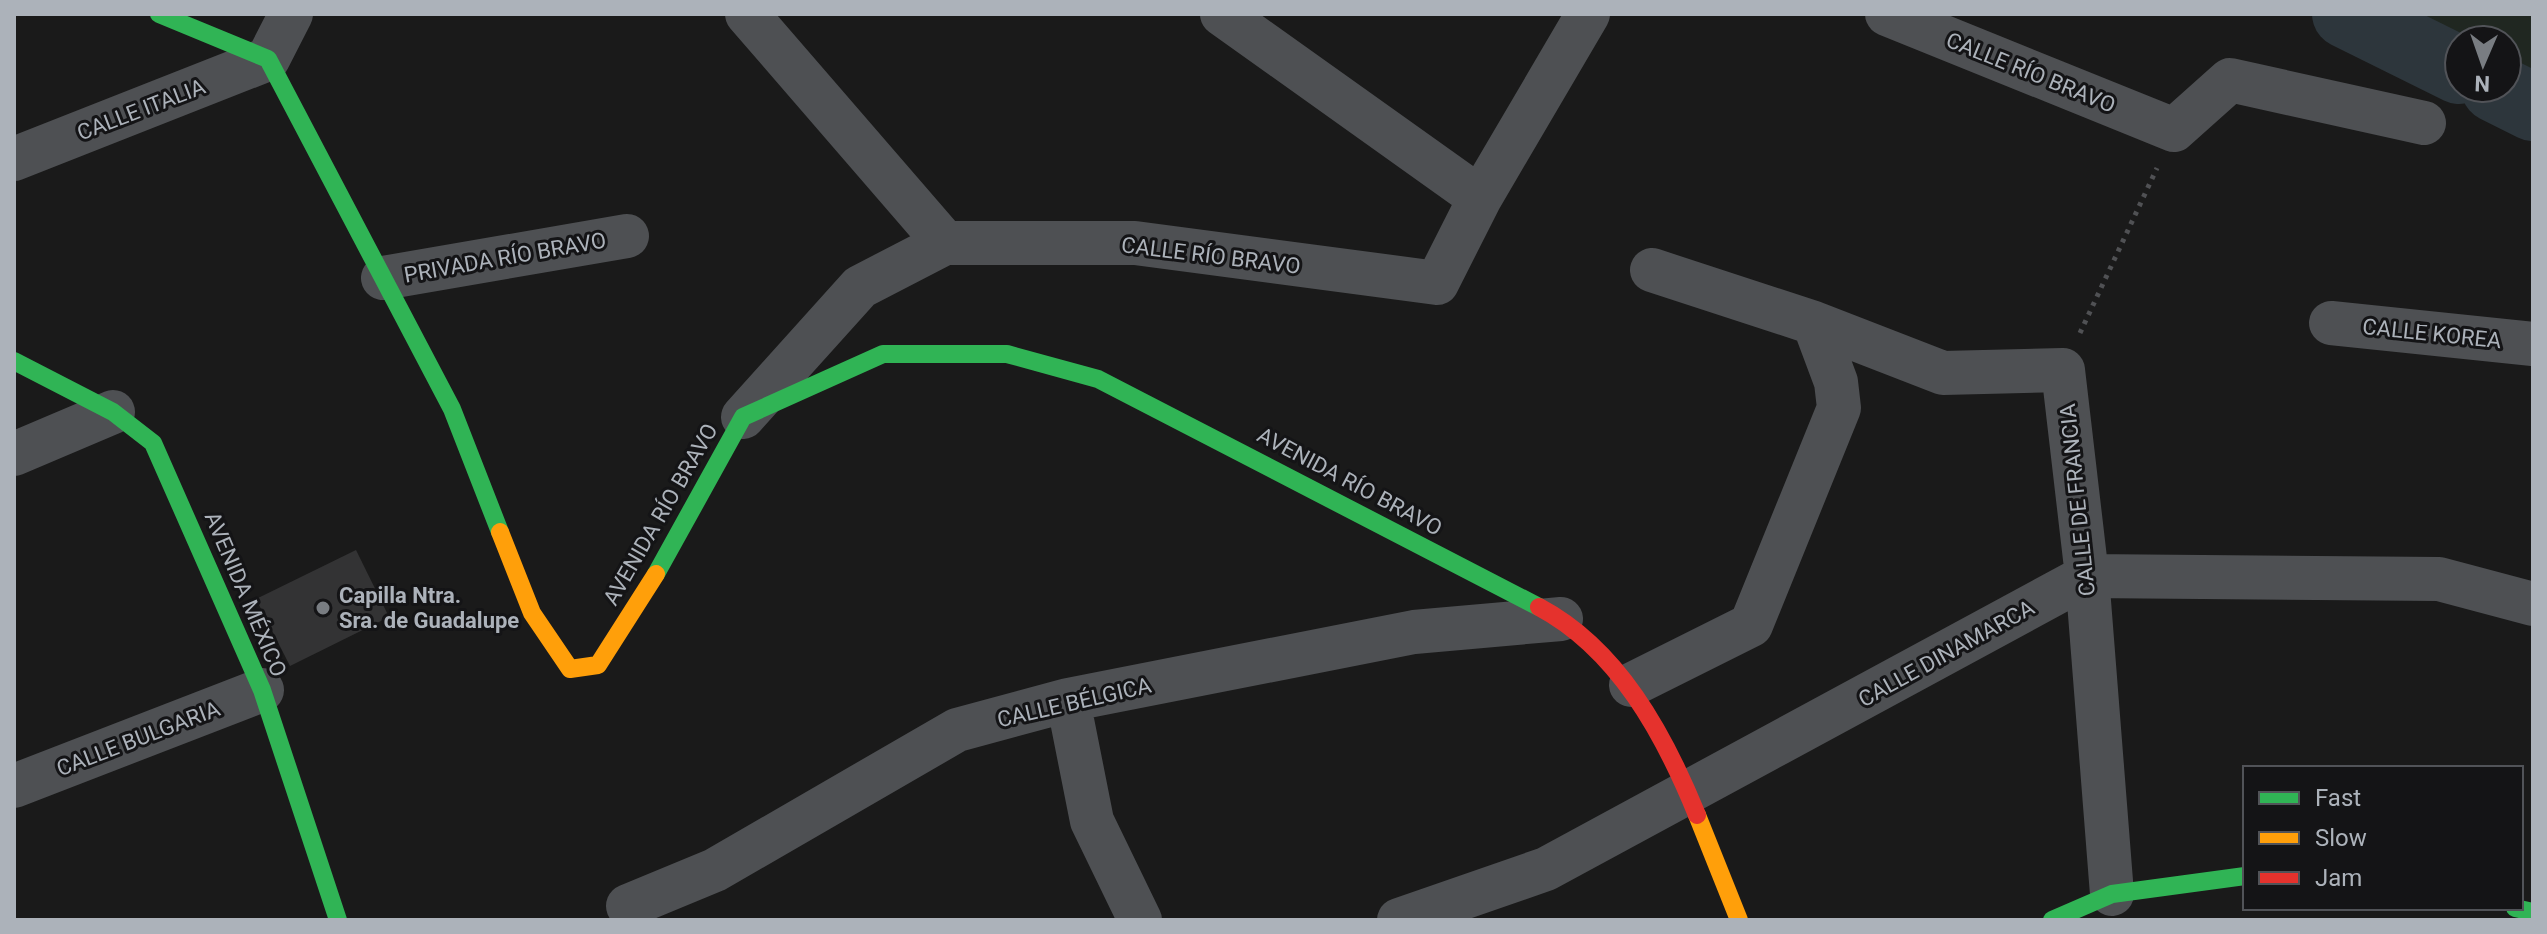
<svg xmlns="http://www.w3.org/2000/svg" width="2547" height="934" font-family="Roboto,sans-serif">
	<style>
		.green { fill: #202721 }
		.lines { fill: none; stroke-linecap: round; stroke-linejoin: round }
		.river { stroke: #2d363c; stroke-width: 68 }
		.building { fill: #333334 }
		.path { stroke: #505154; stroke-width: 5; stroke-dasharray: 4 6; stroke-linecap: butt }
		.street { stroke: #4e5053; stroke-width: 44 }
		.fast { stroke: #30b455; stroke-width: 18 }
		.slow { stroke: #ff9f0a; stroke-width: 18 }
		.jam { stroke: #e5322d; stroke-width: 18 }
		.poi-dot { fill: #797d82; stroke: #141416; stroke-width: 3 }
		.labels { text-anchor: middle; stroke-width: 6; stroke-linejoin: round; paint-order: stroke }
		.street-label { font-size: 22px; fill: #acb2ba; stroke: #141416 }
		.poi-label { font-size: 22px; font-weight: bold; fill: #acb2ba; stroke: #141416; text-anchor: start }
	</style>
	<rect width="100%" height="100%" fill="#1a1a1a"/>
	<path class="green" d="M2346,14H2533V107L2495,88H2507V40H2459V70Z"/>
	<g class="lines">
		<path class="river" d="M2346,14L2459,70
			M2495,88L2533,107"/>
	</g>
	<path class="building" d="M356,550L389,617L290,666L256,599Z"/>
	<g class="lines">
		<path class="path" d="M2080,333L2157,168"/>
		<path class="street" d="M747,14L945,243
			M1222,14L1480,198
			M1887,14L2174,130L2230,80L2424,123
			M14,159L268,59L291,14
			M1652,270L1814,323L1943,373L2063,370L2087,576L2112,894
			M383,278L627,236
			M2331,323L2533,344
			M743,417L860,287L945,243H1135L1437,283L1480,198L1588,14
			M14,454L113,412
			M1631,685L1751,625L1839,408L1836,382L1814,323
			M1068,700L1092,821L1140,920
			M14,786L262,690
			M628,906L715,870L957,730L1068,700L1414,632L1561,619
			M1399,920L1546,869L2087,576L2439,579L2533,604"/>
		<path class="fast" d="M159,14L268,59L452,409L500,532
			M14,361L113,412L153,443L262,690L338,920
			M656,574L743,417L883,354H1007L1098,379L1539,607
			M2515,908L2533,912
			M2052,920L2112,894L2245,876"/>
		<path class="slow" d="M500,532L532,613L570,669L598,665L656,574
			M1697,815L1739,920"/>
		<path class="jam" d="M1539,607C1618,649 1664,734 1697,815"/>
	</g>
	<circle class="poi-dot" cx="323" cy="608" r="8"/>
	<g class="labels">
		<g class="street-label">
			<text transform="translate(2031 72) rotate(22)" y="8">CALLE RÍO BRAVO</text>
			<text transform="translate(141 109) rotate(-21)" y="8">CALLE ITALIA</text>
			<text transform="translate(1211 255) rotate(7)" y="8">CALLE RÍO BRAVO</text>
			<text transform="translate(505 257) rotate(-10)" y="8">PRIVADA RÍO BRAVO</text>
			<text transform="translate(2432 333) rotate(6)" y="8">CALLE KOREA</text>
			<text transform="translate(1350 481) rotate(28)" y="8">AVENIDA RÍO BRAVO</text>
			<text transform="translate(2077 500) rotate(-96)" y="8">CALLE DE FRANCIA</text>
			<text transform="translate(660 514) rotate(-60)" y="8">AVENIDA RÍO BRAVO</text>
			<text transform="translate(246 594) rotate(67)" y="8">AVENIDA MÉXICO</text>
			<text transform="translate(1946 653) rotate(-29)" y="8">CALLE DINAMARCA</text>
			<text transform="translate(1074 702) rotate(-13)" y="8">CALLE BÉLGICA</text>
			<text transform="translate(138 738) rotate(-21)" y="8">CALLE BULGARIA</text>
		</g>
		<g class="poi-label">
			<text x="339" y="603">Capilla Ntra.<tspan x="339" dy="25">Sra. de Guadalupe</tspan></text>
		</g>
	</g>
	<rect width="2547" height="934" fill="none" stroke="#acb2ba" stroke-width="32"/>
	<rect x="2243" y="766" width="280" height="144" fill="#141416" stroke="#515358" stroke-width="2"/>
	<rect x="2259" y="792" width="40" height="12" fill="#30b455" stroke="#515358" stroke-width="2"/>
	<text x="2315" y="806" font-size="24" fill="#acb2ba">Fast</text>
	<rect x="2259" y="832" width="40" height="12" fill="#ff9f0a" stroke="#515358" stroke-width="2"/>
	<text x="2315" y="846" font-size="24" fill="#acb2ba">Slow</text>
	<rect x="2259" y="872" width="40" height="12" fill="#e5322d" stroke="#515358" stroke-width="2"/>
	<text x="2315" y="886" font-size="24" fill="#acb2ba">Jam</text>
	<g transform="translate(2483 64) rotate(182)"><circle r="38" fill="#141416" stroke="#515358" stroke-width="2"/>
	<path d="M0-6L14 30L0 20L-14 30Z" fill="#797d82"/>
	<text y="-12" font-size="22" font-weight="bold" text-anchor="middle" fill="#acb2ba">N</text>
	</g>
</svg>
